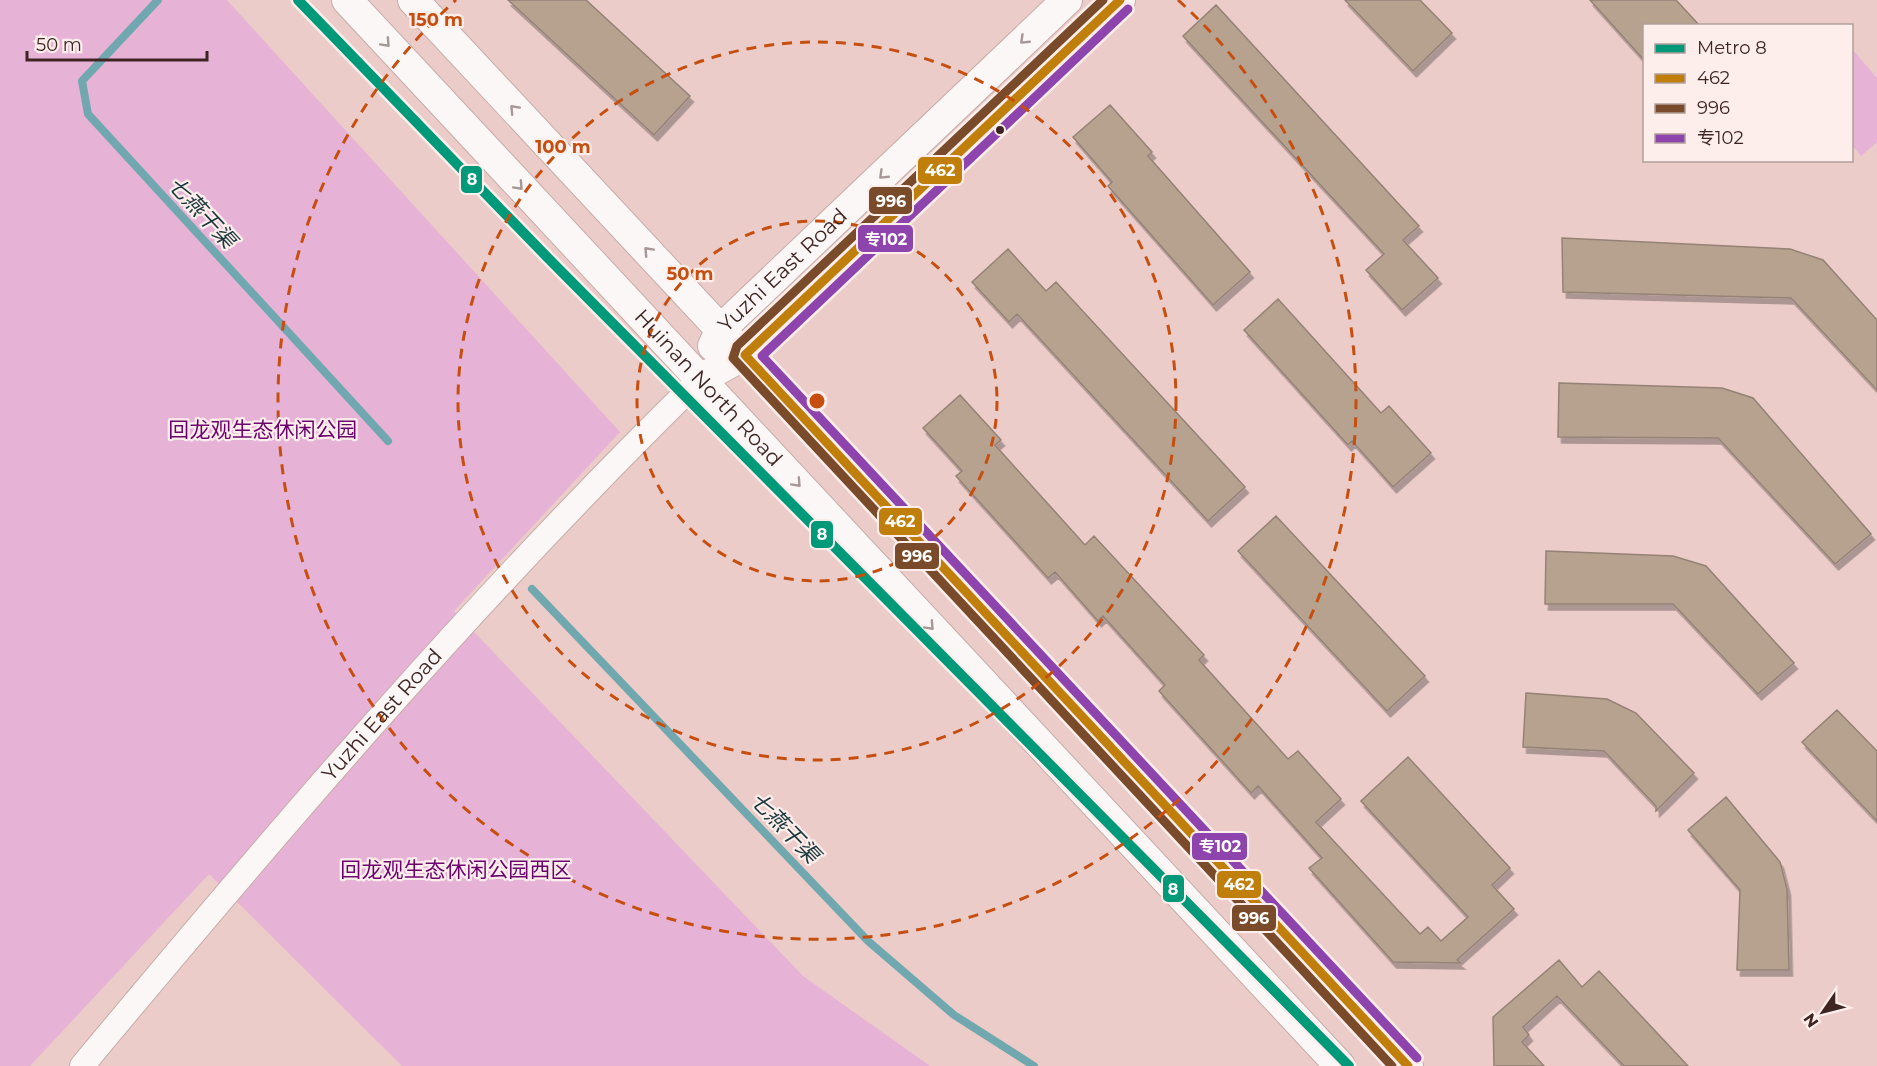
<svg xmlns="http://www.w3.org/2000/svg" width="1877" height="1066" font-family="Montserrat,'Noto Sans SC',sans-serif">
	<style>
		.green { fill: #e6b3d6 }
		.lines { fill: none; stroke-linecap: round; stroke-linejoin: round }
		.stream { stroke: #71a8af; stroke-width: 8 }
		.building { fill: #b6a28e; stroke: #958276; stroke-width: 1.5; filter: url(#shadow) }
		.minor-casing { stroke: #c7aca8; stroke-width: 26 }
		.major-casing { stroke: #c7aca8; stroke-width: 32 }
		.minor { stroke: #fcf7f7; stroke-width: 24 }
		.major { stroke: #fcf7f7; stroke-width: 30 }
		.bus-1-casing { stroke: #fdeeec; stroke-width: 14 }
		.bus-2-casing { stroke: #fdeeec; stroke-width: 14 }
		.bus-3-casing { stroke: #fdeeec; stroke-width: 14 }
		.bus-1 { stroke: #c07f0a; stroke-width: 9 }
		.bus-2 { stroke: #7a4b2a; stroke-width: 9 }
		.bus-3 { stroke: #8e44ad; stroke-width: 9 }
		.metro-1-casing { stroke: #fdeeec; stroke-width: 15 }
		.metro-1 { stroke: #00997a; stroke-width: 10 }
		.oneway { stroke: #a79897 }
		.ring { fill: none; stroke: #c64f10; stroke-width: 3; stroke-dasharray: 10 8 }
		.bus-dot { fill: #3f2522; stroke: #fdeeec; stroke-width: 2 }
		.labels { text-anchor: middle; stroke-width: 4.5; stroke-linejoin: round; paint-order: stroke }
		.street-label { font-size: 21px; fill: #3f2522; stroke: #fdeeec }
		.park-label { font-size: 21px; fill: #6c006f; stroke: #fdeeec }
		.water-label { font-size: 22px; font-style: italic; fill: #1b383c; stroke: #fdeeec }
		.centre { fill: #c64f10; stroke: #fdeeec; stroke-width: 3 }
		.ring-label { font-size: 18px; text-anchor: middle; font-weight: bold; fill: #c64f10; stroke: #fdeeec; stroke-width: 4.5; stroke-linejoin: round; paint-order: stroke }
		.line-badge { stroke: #fdeeec; stroke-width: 2 }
		.badge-label { font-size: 16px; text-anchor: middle; font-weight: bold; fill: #fff }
	</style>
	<defs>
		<filter id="shadow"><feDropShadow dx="3.5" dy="6" stdDeviation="0" flood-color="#0004"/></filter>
	</defs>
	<rect width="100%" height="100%" fill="#ebccc8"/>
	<path class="green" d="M0,0H227L620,432L454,611L803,976L930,1066H402L209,874L30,1066H0Z
		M1852,49L1877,78V142L1861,156L1852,145Z"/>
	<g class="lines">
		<path class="stream" d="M158,0L82,81L88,114L388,441
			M532,589L868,941L954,1015L1034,1066"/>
	</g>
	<path class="building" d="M508,0H586L690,96L654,135Z
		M1345,0H1420L1452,33L1413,71Z
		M1590,0H1676L1700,26H1644V60Z
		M1216,5L1419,226L1403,240L1438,278L1402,310L1366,270L1384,254L1183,36Z
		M1110,105L1152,152L1148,156L1250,272L1213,305L1108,186L1112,182L1073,137Z
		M1562,238L1790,249L1823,260L1877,320V390L1791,298L1563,292Z
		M1008,249L1046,291L1056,282L1245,487L1208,521L1017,314L1009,322L972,282Z
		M1278,299L1381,413L1389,406L1431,453L1393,487L1352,441L1348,445L1244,330Z
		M1559,383L1722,388L1753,398L1871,534L1835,564L1718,438L1558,437Z
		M960,395L1001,440L995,445L1085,545L1094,536L1204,655L1199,660L1288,759L1298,751L1341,799L1316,822L1420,934L1428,927L1441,941L1468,917L1361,801L1408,757L1510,868L1492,885L1514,909L1457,960L1461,963L1393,962L1309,868L1322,858L1258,786L1251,793L1159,691L1165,685L1103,616L1098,621L1055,572L1048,578L956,476L962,471L923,428Z
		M1276,516L1425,676L1387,711L1238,551Z
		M1546,551L1673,556L1706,566L1794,663L1758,694L1673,604H1545Z
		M1526,693L1607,699L1636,713L1694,773L1656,811V806L1604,751L1523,747Z
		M1837,710L1877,751V821L1802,742Z
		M1726,797L1780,862L1787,889L1789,970H1737L1740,890L1688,830Z
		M1559,960L1582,987L1599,971L1688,1066H1624L1557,996L1523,1027L1529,1035L1522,1042L1544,1066H1494L1493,1017Z"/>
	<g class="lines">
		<defs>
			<g id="minor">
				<path id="s1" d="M82,1066C279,829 479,595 700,379"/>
			</g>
			<g id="major">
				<path id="s2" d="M347,0L1340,1066"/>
				<path d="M413,0L1408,1066"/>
				<path id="s3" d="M713,346L721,329L1067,0"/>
				<path d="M700,379L745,355L1120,0"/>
			</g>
		</defs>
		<use href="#minor" class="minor-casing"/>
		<use href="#major" class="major-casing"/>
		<use href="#minor" class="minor"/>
		<use href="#major" class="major"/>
		<defs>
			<path id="bus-1" d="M1120,0L745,355L1408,1066"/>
			<path id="bus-2" d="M1103,0L737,346L733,358L1392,1066"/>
			<path id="bus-3" d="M1128,9L762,356L1417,1058"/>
		</defs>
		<use href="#bus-1" class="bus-1-casing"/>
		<use href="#bus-2" class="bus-2-casing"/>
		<use href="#bus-3" class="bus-3-casing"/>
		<use href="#bus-1" class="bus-1"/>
		<use href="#bus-2" class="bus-2"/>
		<use href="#bus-3" class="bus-3"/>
		<defs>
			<path id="metro-1" d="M298,0L547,257L1349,1066"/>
		</defs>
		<use href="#metro-1" class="metro-1-casing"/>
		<use href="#metro-1" class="metro-1"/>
	</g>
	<defs><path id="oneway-chevron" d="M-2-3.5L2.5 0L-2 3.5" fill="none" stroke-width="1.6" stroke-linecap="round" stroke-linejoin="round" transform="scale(1.5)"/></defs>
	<g class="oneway">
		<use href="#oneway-chevron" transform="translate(1024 40) rotate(136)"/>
		<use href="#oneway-chevron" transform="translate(386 43) rotate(47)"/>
		<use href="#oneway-chevron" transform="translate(514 109) rotate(-133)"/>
		<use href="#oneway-chevron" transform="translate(883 175) rotate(136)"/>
		<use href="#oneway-chevron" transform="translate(519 186) rotate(47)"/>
		<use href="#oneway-chevron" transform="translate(648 251) rotate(-133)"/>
		<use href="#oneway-chevron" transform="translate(797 483) rotate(47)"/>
		<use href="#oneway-chevron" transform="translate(930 626) rotate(47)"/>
	</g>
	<g class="ring">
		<circle cx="817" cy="401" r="180"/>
		<circle cx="817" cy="401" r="359"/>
		<path d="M1178 0A539 539 0 1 1 456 0"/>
	</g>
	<circle class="bus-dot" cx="1000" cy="130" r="5"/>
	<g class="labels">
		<g class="street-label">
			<text dy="7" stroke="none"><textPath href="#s3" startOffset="104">Yuzhi East Road</textPath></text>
			<text dy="7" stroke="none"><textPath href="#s2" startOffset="530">Huinan North Road</textPath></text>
			<text dy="7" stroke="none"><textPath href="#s1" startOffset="462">Yuzhi East Road</textPath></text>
		</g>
		<g class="park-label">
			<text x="263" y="437">回龙观生态休闲公园</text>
			<text x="456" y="877">回龙观生态休闲公园西区</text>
		</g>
		<g class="water-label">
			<text transform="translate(202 212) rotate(47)" y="8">七燕干渠</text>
			<text transform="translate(785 827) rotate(46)" y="8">七燕干渠</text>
		</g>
	</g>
	<circle cx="817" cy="401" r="9" class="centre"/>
	<g class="ring-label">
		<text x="436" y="26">150 m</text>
		<text x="563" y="153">100 m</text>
		<text x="690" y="280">50 m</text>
	</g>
	<g class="line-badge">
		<rect x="917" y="156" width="46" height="29" rx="6" fill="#c07f0a"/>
		<rect x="460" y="165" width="23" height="29" rx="6" fill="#00997a"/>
		<rect x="868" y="186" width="45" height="29" rx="6" fill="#7a4b2a"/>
		<rect x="857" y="224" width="57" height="29" rx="6" fill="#8e44ad"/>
		<rect x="878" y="507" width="45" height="29" rx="6" fill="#c07f0a"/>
		<rect x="810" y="520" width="24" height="29" rx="6" fill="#00997a"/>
		<rect x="894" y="542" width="46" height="28" rx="6" fill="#7a4b2a"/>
		<rect x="1191" y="832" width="57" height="29" rx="6" fill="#8e44ad"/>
		<rect x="1216" y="870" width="46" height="29" rx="6" fill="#c07f0a"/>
		<rect x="1162" y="874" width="23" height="29" rx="6" fill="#00997a"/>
		<rect x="1231" y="904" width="46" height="28" rx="6" fill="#7a4b2a"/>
	</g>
	<g class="badge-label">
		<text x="940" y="176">462</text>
		<text x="472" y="185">8</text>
		<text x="891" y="207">996</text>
		<text x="886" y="245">专102</text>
		<text x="900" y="527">462</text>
		<text x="822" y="540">8</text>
		<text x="917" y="562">996</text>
		<text x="1220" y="852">专102</text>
		<text x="1239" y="890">462</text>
		<text x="1173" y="895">8</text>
		<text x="1254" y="924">996</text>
	</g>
	<rect x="1643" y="24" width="210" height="138" fill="#fdeeec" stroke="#b19e9b" stroke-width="1.5"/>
	<rect x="1655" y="44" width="30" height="9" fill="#00997a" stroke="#b19e9b" stroke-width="1.5"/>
	<text x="1697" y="54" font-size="18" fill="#3f2522">Metro 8</text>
	<rect x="1655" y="74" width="30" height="9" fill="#c07f0a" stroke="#b19e9b" stroke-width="1.5"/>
	<text x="1697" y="84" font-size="18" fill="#3f2522">462</text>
	<rect x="1655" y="104" width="30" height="9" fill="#7a4b2a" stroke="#b19e9b" stroke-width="1.5"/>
	<text x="1697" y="114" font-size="18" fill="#3f2522">996</text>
	<rect x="1655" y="134" width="30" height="9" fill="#8e44ad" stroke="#b19e9b" stroke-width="1.5"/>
	<text x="1697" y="144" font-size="18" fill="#3f2522">专102</text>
	<g transform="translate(1823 1012) rotate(235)" stroke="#fdeeec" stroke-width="4.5" paint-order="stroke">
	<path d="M0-4.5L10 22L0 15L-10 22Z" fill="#3f2522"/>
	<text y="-9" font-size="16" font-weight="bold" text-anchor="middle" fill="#3f2522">N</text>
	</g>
	<path d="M27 51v9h180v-9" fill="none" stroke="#3f2522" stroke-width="3"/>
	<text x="36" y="51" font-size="18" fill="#3f2522" stroke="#fdeeec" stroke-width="4.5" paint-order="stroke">50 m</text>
</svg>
